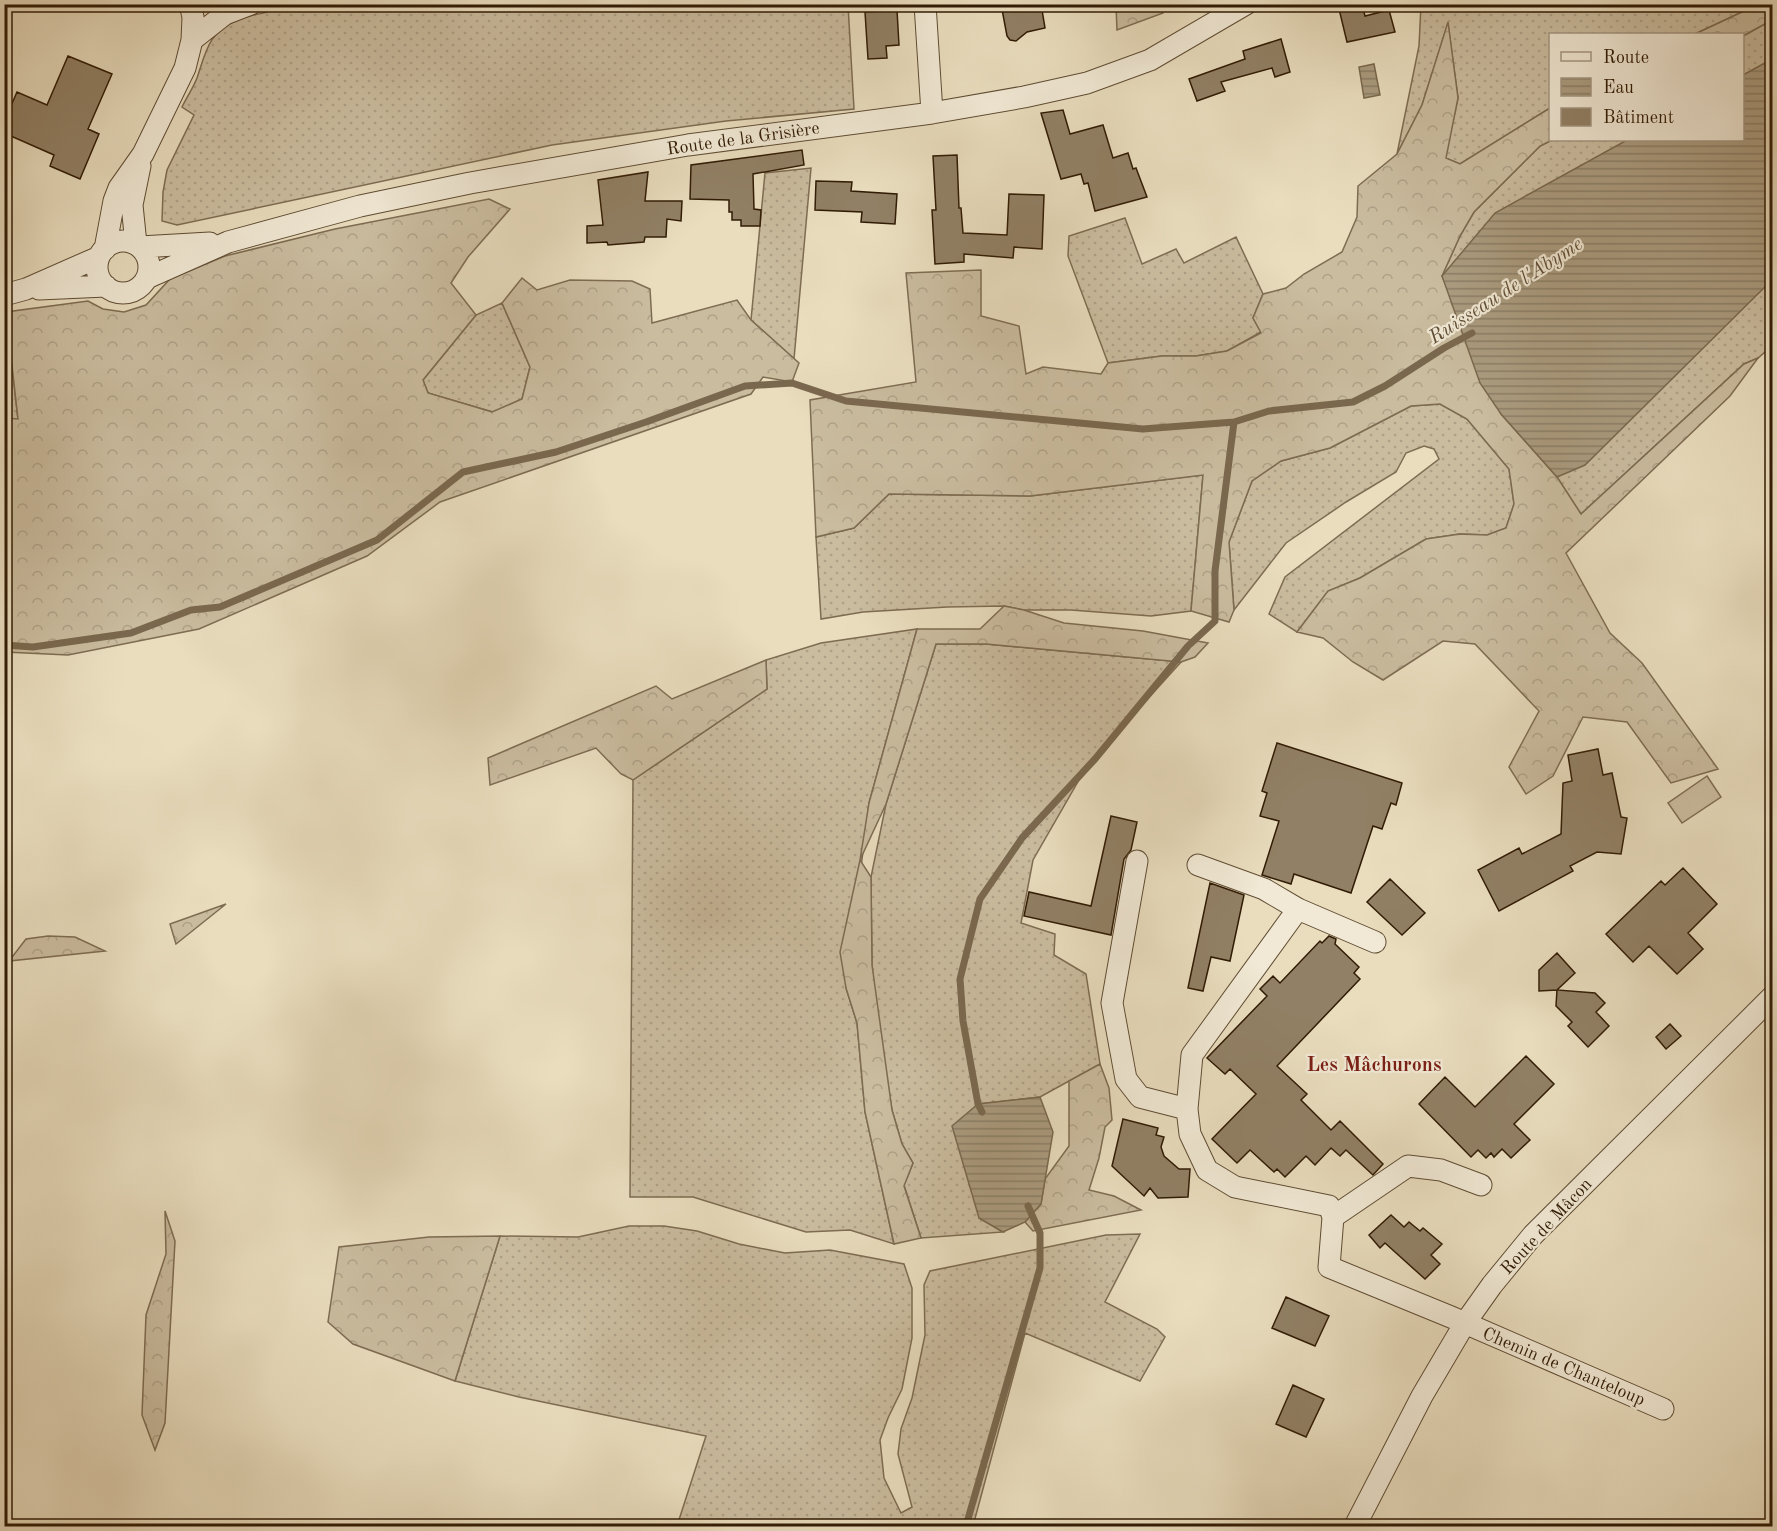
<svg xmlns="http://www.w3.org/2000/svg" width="1777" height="1531" font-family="'Old Standard TT',serif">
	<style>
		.grass { fill: url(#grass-dots); stroke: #7e6c52; stroke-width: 1.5 }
		.forest { fill: url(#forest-crowns); stroke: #7e6c52; stroke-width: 1.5 }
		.pitch { fill: #cabc9f; stroke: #7e6c52; stroke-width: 1.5 }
		.water { fill: url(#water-rules); stroke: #7a684e; stroke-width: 1.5 }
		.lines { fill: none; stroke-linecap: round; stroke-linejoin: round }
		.stream { stroke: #7a684e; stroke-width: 7 }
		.building { fill: #918065; stroke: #311b05; stroke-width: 1.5 }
		.minor-casing { stroke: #5f4c33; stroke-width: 23 }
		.minor { stroke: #f1e9d5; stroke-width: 21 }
		.labels { text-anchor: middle; stroke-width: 4.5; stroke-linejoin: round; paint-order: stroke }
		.street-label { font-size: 18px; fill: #311b05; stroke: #f1e9d5 }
		.water-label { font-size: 20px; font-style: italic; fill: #614e36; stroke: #f1e9d5 }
		.neighbourhood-label { font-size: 20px; font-weight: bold; fill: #7a1f14; stroke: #f1e9d5 }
	</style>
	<defs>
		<pattern id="grass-dots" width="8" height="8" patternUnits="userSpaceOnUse" patternTransform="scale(1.5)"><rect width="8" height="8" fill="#cabc9f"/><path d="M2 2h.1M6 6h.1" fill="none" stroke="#aea187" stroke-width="1.8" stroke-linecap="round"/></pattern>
		<pattern id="forest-crowns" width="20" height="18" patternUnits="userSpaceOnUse" patternTransform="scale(1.5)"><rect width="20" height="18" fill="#cabc9f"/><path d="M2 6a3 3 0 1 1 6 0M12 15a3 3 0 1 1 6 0" fill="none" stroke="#aea187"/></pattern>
		<pattern id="water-rules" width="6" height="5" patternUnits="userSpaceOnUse" patternTransform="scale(1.5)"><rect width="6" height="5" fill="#aa9b7f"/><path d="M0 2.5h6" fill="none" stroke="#8b7e66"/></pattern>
	</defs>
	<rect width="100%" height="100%" fill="#e9ddbe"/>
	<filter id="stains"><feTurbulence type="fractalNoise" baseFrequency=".00333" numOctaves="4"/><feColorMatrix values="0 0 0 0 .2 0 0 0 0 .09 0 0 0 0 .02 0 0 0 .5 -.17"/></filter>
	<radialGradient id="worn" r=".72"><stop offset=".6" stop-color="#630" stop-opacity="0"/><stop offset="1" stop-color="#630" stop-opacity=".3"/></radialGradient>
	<path class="grass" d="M281,5H848L854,109L726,121L552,145L177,225L162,221L163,192L167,170L194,115L182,107C187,97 193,88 197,78C206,51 209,31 238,20C253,13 268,15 281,5Z
		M1421,5H1757L1695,34H1550V108L1460,164L1445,158L1458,98L1448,24L1422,105L1397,154L1419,46Z
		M1772,20V346L1758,358L1744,364L1581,514L1557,477L1531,450L1442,276L1460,236L1474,212L1540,146L1552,140H1742L1743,36Z
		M811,168L794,359L751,320L765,173Z
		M1125,218L1142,264L1176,249L1184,263L1236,237L1263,294L1253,318L1261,332L1227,351L1196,356H1162L1108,363L1068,256L1069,236Z
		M502,303L530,367L522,399L493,412L428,393L423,380L476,315Z
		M4,312H6L18,420L5,418Z
		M1440,404L1467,419L1509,469L1514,504L1506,528L1487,535L1460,534L1426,539L1360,578L1328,591L1297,632L1269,614L1285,577L1439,459L1434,449L1424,446L1406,453L1396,472L1346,502L1286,543L1234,610L1229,542L1252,481L1281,461L1330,448L1411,406Z
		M1203,475L1191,611L1151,616L1071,610H1024L1004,606L947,607L863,612L821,619L816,537L854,528L889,494L1030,496Z
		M917,629L869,803L846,988L857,1023L865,1112L894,1244L850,1230L806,1232L693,1197H630L633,780L767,689L766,660L821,643Z
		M936,644H986L1181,662L1125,724L1079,780L1033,860L1021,923L1055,934L1054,955L1086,974L1100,1064L1040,1097L978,1104L979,1218L1003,1232L921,1238L904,1185L913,1163L902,1144L892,1110L876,1006L872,965L871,877L886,804Z
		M629,1226H664L697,1231L739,1244L785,1253L830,1250L904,1264L912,1288V1338L902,1389L888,1418L880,1440L884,1478L901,1513L912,1507L898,1454L901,1429L912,1398L925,1335L924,1285L930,1271L1106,1235L1140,1234L1105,1302L1157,1329L1165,1337L1140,1381L1025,1333L973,1526H677L706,1436L519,1397L455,1381L500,1236L578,1237Z"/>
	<path class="forest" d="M1116,5H1163V13L1117,30Z
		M1757,5H1772V20L1743,36L1695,34Z
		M1448,22L1458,98L1446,158L1460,164L1550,108L1552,140L1540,146L1474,212L1460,236L1442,276L1501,414L1557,477L1581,514L1744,364L1758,358L1730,396L1566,553L1610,633L1642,663L1718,769L1671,783L1627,722L1583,717L1553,776L1526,794L1509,767L1539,711L1475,644L1443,641L1383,680L1353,662L1323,638L1297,632L1328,591L1360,578L1426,539L1460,534L1487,535L1506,528L1514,504L1509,469L1467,419L1440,404L1411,406L1330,448L1281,461L1252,481L1229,542L1234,610L1229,622L1191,611L1203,475L1030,496L889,494L854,528L816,537L810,400L916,382L906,273L981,270V316L1019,326L1026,374L1043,367L1101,374L1108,363L1162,356H1196L1227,351L1261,333L1253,318L1263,294L1286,288L1304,274L1342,252L1357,217L1358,186L1397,154L1422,105Z
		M489,199L510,209L468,257L451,283L476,315L423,380L428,393L492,412L522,399L530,367L502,303L522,278L537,290L570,280L632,281L650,289L652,323L737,300L751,320L799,363L792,382L763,377L751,394L440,502L367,556L199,629L68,655L5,652V418L18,419L6,312L88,301L103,309L124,312L146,305L170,279L225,256L335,229Z
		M1004,606L1024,610L1064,623L1143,631L1208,643L1195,657L1181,662L986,644H936L886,804L860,860L871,877L872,965L892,1110L902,1144L913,1163L904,1186L921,1238L894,1244L865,1112L857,1023L846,988L840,952L860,860L869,803L917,629H980Z
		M766,660L767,689L633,780L621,774L596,748L490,785L488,758L656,686L672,699Z
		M226,904L176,944L170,924Z
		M48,936L75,937L105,951L9,961L26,939Z
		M1100,1064L1109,1088L1112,1120L1105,1127L1099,1158L1089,1190L1114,1196L1141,1210L1033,1231L1025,1222L1041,1204L1045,1179L1069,1146V1081Z
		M165,1211L175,1241L165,1423L155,1450L142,1415L146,1315L166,1254Z
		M500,1236L455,1381L353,1344L328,1322L339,1247L429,1237Z"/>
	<path class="pitch" d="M1707,776L1721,797L1682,823L1668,803Z"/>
	<path class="water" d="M1772,59V280L1585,465L1557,477L1501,414L1480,383L1442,276L1495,213L1627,140H1742L1743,75Z
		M1374,64L1380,95L1364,98L1359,67Z
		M1040,1097L1053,1132L1041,1204L1025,1222L1003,1232L979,1218L952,1126L978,1104Z"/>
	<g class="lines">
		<path class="stream" d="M4,645L33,647L131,633L191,610L220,607L377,540L463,472L556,452L646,422L745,386L792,383L846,401L1143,429L1234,422L1269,411L1353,402L1385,386L1444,348L1472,333
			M982,1112L978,1104L963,1021L960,979L980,899L1022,838L1095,759L1188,646L1215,621V571L1234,422
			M966,1526L1040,1268V1233L1028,1206"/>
	</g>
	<path class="building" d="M1001,4H1041L1045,28L1027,32L1016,41L1010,40L1007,36Z
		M1358,4H1362L1365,16L1389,10L1395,32L1347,42L1339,9Z
		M897,10L899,45L886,46L887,58L868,59L865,12Z
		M1281,39L1290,72L1275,77L1272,68L1221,82L1225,91L1197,101L1189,79L1245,59L1243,51Z
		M68,56L112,74L88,129L99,134L80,179L50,166L54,155L4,133V122L17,92L47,105Z
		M1063,110L1070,134L1103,125L1113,158L1128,153L1133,169L1136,168L1147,197L1095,211L1088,183L1084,184L1081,174L1061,179L1041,113Z
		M802,150L804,165L753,174L754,209L761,210L760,226H741V220H732V212H729V200L690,199L691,165Z
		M957,155L959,208H961L963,233L1007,235L1009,194L1044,195L1042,249L1014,247L1013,258L964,254V262L935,264L932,210H936L933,156Z
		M648,172L645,201H682L681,221L667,219L666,237H645L644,242L608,245L607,242L587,243V226L603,225L598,180Z
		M816,181L852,182L851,191L897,194L895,224L861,222L862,212L815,210Z
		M1277,743L1402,783L1396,805L1391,803L1382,829L1373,826L1351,893L1294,874L1291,884L1262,875L1279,821L1260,816L1267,793L1262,791Z
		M1598,749L1603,775L1612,773L1621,817L1627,818L1621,854L1597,852L1570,866L1573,871L1499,911L1478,870L1519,848L1522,854L1561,834L1563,783L1572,781L1568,755Z
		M1111,816L1137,822L1131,850L1124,859L1111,935L1024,916L1029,892L1091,906Z
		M1683,868L1717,904L1688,933L1703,949L1677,974L1649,946L1633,962L1606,934L1661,881L1665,885Z
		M1390,879L1425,913L1402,935L1367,902Z
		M1210,883L1244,895L1230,961L1211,957L1203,991L1188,988Z
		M1329,936L1336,939L1335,944L1359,967L1354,973L1360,979L1277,1066L1307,1094L1301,1100L1331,1130L1340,1121L1383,1164L1373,1175L1346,1150L1340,1156L1331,1148L1315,1165L1306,1156L1285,1177L1277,1169L1274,1172L1250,1150L1237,1163L1212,1139L1256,1094L1230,1069L1225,1074L1207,1058L1267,996L1260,989L1273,976L1280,983L1320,941L1322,943Z
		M1557,953L1575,973L1557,990L1595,993L1605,1003L1596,1012L1609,1026L1588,1047L1568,1026L1572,1022L1556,1006L1557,990L1539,991V970Z
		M1670,1024L1681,1036L1666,1049L1656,1037Z
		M1526,1056L1554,1084L1514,1124L1530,1140L1511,1158L1502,1149L1494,1157L1491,1153L1486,1158L1478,1150L1471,1157L1419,1104L1445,1077L1475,1107Z
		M1123,1119L1158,1128L1156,1135L1164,1137L1161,1147L1164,1156L1179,1169H1190L1188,1197L1158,1198L1150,1188L1144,1196L1112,1166Z
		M1391,1215L1404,1227L1409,1222L1420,1231L1423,1228L1442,1244L1431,1255L1440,1264L1425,1279L1385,1243L1380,1248L1369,1235Z
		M1286,1297L1329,1316L1315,1346L1272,1328Z
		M1293,1385L1324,1399L1306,1437L1276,1424Z"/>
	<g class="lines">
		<defs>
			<path id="minor" d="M925,4L932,113
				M192,40L225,14L251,4
				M97 267a26 26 0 1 1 52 0a26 26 0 1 1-52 0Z
				M136,244L132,205L140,166
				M140,247L210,243
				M105,249L114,201L119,188L143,154L185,68L192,40L193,17L190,4
				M147,278L228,242L360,206L470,183L688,145L932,113L1024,97L1087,83L1150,60L1246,4
				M39,289L106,286
				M4,295L26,289L99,257
				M1137,861L1112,1003L1126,1079L1140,1097L1187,1109
				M1198,865L1264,889L1298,909
				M1375,942L1298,909L1192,1055L1187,1109L1190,1134L1207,1170L1235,1187L1329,1206L1333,1217L1329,1267L1451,1317L1663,1409
				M1333,1217L1408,1166L1441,1170L1481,1185
				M1355,1526L1422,1396L1465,1323L1492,1285L1533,1235L1772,997"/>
		</defs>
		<use href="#minor" class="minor-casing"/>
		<use href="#minor" class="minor"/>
	</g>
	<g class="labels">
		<g class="street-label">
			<text transform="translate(743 138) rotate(-8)" y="6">Route de la Grisière</text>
			<text transform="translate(1546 1226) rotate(-47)" y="6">Route de Mâcon</text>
			<text transform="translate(1564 1366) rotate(23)" y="6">Chemin de Chanteloup</text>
		</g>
		<g class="water-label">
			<text transform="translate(1505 290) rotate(-33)" y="7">Ruisseau de l'Abyme</text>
		</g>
		<g class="neighbourhood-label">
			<text x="1374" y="1071">Les Mâchurons</text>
		</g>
	</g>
	<rect width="1777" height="1531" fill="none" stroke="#e9ddbe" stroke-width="24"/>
	<rect x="6" y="6" width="1765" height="1519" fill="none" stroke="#311b05" stroke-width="3"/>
	<rect x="12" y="12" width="1753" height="1507" fill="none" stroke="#311b05" stroke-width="1.5"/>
	<rect x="1549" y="33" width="195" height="108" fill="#f1e9d5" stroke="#a49782" stroke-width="1.5"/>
	<rect x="1561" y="52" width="30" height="9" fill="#f1e9d5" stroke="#a49782" stroke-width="1.5"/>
	<text x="1603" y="63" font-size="18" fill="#311b05">Route</text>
	<rect x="1561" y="78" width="30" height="18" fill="url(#water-rules)" stroke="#a49782" stroke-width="1.5"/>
	<text x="1603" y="93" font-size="18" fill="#311b05">Eau</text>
	<rect x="1561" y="108" width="30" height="18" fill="#918065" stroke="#a49782" stroke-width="1.5"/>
	<text x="1603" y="123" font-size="18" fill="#311b05">Bâtiment</text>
	<rect width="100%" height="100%" filter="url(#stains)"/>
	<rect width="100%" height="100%" fill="url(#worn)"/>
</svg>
